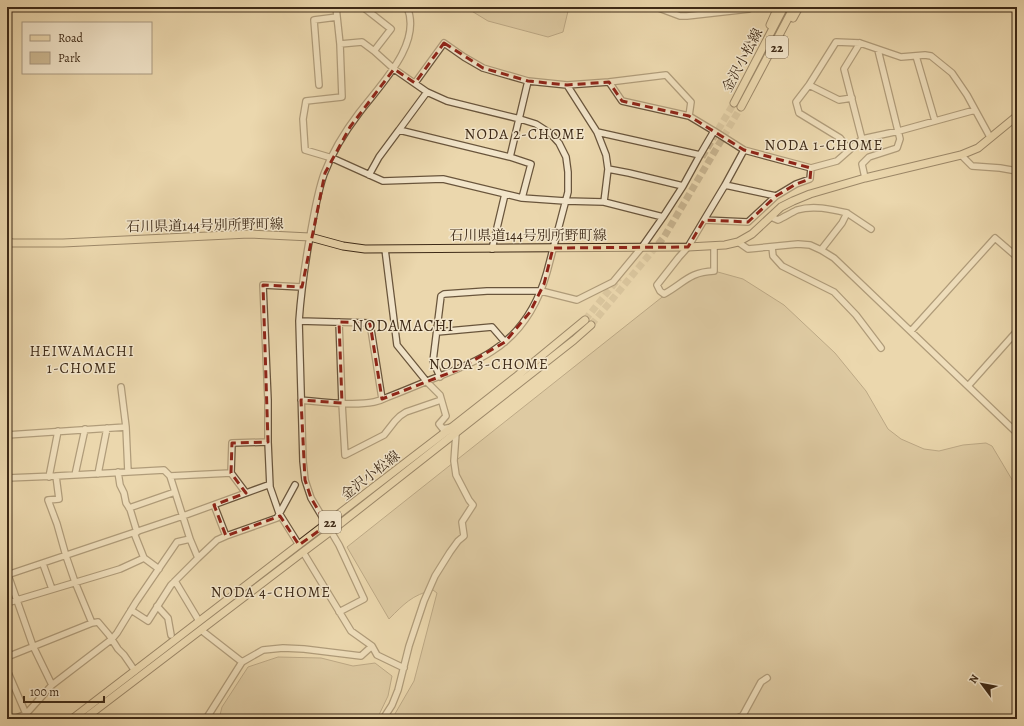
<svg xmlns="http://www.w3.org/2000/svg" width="1024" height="726" font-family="Alegreya,'Noto Serif JP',serif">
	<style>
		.green { fill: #ceba94; stroke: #867256 }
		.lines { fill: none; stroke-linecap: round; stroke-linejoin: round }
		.major-tunnel { stroke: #c8b48f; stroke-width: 7; stroke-dasharray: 7 3.5; stroke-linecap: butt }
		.minor-casing { stroke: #69553c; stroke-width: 8 }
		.major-casing { stroke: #3e2a17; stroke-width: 9 }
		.minor { stroke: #f2e5ca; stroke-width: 5.5 }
		.major { stroke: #ebd7ad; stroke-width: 7 }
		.marked { fill: none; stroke: #8f2418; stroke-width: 3; stroke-dasharray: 8 5; stroke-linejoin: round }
		.labels { text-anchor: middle; stroke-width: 3; stroke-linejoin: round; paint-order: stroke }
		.shield { fill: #f2e5ca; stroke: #74624d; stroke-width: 1 }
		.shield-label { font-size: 13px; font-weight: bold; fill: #3e2a17 }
		.street-label { font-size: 14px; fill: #3e2a17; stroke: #f2e5ca }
		.neighbourhood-label { font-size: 15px; letter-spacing: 1px; fill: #3e2a17; stroke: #f2e5ca }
		.quarter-label { font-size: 16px; letter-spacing: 1px; fill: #3e2a17; stroke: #f2e5ca }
	</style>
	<rect width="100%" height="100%" fill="#ebd7ad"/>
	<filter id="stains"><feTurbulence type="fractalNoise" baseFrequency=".005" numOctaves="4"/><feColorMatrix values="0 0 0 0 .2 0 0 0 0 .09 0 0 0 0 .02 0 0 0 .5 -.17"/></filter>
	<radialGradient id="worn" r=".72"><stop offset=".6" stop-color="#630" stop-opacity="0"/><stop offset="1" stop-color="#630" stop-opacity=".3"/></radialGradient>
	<path class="green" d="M465,7H569L563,32L548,37L488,21Z
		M707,269L743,279L784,305L835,353L866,391L888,429L901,439L924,449L939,451L963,445L986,443L992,446L1017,488V719H392L414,681L437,593L433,590C412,595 404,604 389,619L347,547L671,290L682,286Z
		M278,657L321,658L353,666L375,663L392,676L388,696L377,719H219L222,707L248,667Z"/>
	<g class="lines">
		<path class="major-tunnel" d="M702,157L734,103
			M585,320L619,278
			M591,325L664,237L741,107"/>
		<defs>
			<path id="minor" d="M336,7L340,44L362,42L374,51
				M656,7L680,16H687L749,9L750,7
				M860,43L844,69L862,139
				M340,44L342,97L306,101L303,119L305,150L332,158L383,181L443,179L522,198L565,201L604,202L608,169L606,155L597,132L700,155L714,131L744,150
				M916,56L935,121
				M415,83L444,43L464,57L483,68L528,81
				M319,85L314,20L337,17
				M567,85L609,82L622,101L689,116L691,102L666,75L609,82
				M809,85L839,100L852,98
				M689,116L714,131
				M399,130L427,92
				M849,150L840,138L799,113L796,102L809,85L836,42L860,43L901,57L925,55L931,56L952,73L967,95L990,137
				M961,155L972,166L1000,168L1017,171
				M369,175L379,157L399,130L510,157
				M865,178L862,164L869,157L897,148L900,139L878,50
				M725,185L744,150L811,168
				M683,186L700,155
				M522,198L531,164L510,157L528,81L567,85L597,132
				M604,202L663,217L683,186L629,173L608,169
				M771,217L778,220C784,217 791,213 797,210C813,205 831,209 847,213
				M704,220L725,185L776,196
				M738,242L748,249L798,244L810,245L821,250L834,258L1017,433
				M714,246V271C689,272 684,283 664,294L660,291L657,285L679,257L688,247L704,220L748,222L776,196L796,184L810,179L811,168L837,161L862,139L899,131L975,110
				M772,247L773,256L782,266L834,292L856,315L881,348
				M492,249L505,194
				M821,250L842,223L847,213L871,229
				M299,321L370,323L382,399
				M339,322L342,403L345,455L384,435L395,421L400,416L406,412L441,400
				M911,331L995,238L1017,257
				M437,332L492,327L505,342
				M440,377L433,361L441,296L444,294L487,291H541L577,300L613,282L642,247L663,217
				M968,386L1017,331
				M301,400C323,402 353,406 374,402C379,401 384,399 388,397C401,392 413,387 425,382C447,373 471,365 491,352C520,334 538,304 547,272L568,192V172L566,157L559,143L550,133L536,124L520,119L447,101L427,92L394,69L374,51L391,29L363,7
				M126,427L128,472
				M7,435L126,427L121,387
				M268,442V400L263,285L302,287
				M118,472L120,485L124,493L126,503L130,509L137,532
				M231,473L232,443L268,442L270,487
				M98,474L107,428
				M75,475L85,429
				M56,476L59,499L48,500L57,524L66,556L75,582L92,623
				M49,477L58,431
				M7,478L56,476L164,470L170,476L190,539L177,542L136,602L117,633L112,639L52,685L44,694L26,714L14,719
				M246,493L268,485L270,487L279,513L299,545
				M214,505L226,536
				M129,508L175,492
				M134,533L144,558L159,569
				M190,539L198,558L217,540L226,536L277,518L295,485
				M303,552L351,631L372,646L377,655L404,668
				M43,564L52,589
				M7,572L33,646L52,685
				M7,575L183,516L246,493L231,473L170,476
				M175,581L199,621
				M7,603L120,569L144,558
				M157,606L168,618L171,635
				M131,610L148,621L171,585L198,558
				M339,612L364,599L339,545L311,498L305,480L303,461L299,321C301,292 305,264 310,236C314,215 317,194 324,174C332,153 346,130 359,113C379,86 423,44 407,7
				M201,630L242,662
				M7,657L92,623L98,622L109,635L118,649L124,655L135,671
				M7,670L26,714
				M206,719L242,662L263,650L283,648L304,649L361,656L372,646
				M383,719L392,705L398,690L409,646L424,601L435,576L450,552L458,541L464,536L462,522L473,505L469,500L456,475L454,461L456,433L452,427L443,429L439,424L446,416L440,395L427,382L397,345L385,249
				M732,719L738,718L743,715L761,682L767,678"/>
			<path id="major" d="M793,18L799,7
				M770,25L778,7
				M734,103L784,7
				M741,107L794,7
				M7,242L13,243H63L249,234L310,237L343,246L365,249L688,247L725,245L738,242L752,234L781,207L793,201L810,194L865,178L961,155L978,148L1017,116
				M72,719L452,427L517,376L585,320
				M84,719L303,552L331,531L574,340L591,325"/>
		</defs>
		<use href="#minor" class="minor-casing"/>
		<use href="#major" class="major-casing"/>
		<use href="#minor" class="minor"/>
		<use href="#major" class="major"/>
	</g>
	<path d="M0 0H1024V726H0ZM444,43L483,68L528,81L567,85L609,82L622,101L689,116L744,150L811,168L810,179L796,184L776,196L748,222L704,220L688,247L553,248L544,284L530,312L505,342L457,370L382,399L370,323L339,322L342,403L301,400L305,480L311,498L327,525L299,545L280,516L226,536L214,505L246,493L231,473L232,443L268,442L263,285L302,287L325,173L350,127L394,69L415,83Z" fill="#ebd7ad" fill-opacity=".55" fill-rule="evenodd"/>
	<path class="marked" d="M444,43L483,68L528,81L567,85L609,82L622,101L689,116L744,150L811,168L810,179L796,184L776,196L748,222L704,220L688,247L553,248L544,284L530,312L505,342L457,370L382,399L370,323L339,322L342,403L301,400L305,480L311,498L327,525L299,545L280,516L226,536L214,505L246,493L231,473L232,443L268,442L263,285L302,287L325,173L350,127L394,69L415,83Z"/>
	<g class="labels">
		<g class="shield">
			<rect x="766" y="36" width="22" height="22" rx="3"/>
			<rect x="319" y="511" width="22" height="22" rx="3"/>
		</g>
		<g class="shield-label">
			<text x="777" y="52">22</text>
			<text x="330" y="527">22</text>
		</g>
		<g class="street-label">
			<text transform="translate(742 60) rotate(-62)" y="5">金沢小松線</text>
			<text transform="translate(205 225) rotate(-1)" y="5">石川県道144号別所野町線</text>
			<text x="528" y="240">石川県道144号別所野町線</text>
			<text transform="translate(370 475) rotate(-38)" y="5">金沢小松線</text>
		</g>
		<g class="neighbourhood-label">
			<text x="525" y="139">NODA 2-CHOME</text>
			<text x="824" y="150">NODA 1-CHOME</text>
			<text x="82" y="356">HEIWAMACHI<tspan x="82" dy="17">1-CHOME</tspan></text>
			<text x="489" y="369">NODA 3-CHOME</text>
			<text x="271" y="597">NODA 4-CHOME</text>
		</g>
		<g class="quarter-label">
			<text x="403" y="331">NODAMACHI</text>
		</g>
	</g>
	<rect width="1024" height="726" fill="none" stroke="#ebd7ad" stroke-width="24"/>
	<rect x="8" y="8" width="1008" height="710" fill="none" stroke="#3e2a17" stroke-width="2"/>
	<rect x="12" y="12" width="1000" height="702" fill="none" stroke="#3e2a17"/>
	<rect x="22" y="22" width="130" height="52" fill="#f2e5ca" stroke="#aa9a82"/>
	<rect x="30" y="35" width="20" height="6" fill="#ebd7ad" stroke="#aa9a82"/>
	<text x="58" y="42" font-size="12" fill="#3e2a17">Road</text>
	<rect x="30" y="52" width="20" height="12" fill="#ceba94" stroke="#aa9a82"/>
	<text x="58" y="62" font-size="12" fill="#3e2a17">Park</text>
	<g transform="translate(982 684) rotate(302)" stroke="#f2e5ca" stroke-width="3" paint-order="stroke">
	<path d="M0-3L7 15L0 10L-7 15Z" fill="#3e2a17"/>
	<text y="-6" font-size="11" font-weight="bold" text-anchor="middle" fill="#3e2a17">N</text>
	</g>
	<path d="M24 696v6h80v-6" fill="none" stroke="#3e2a17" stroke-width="2"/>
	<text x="30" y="696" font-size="12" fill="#3e2a17" stroke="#f2e5ca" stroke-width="3" paint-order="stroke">100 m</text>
	<rect width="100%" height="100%" filter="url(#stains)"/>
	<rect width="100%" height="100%" fill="url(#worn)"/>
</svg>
